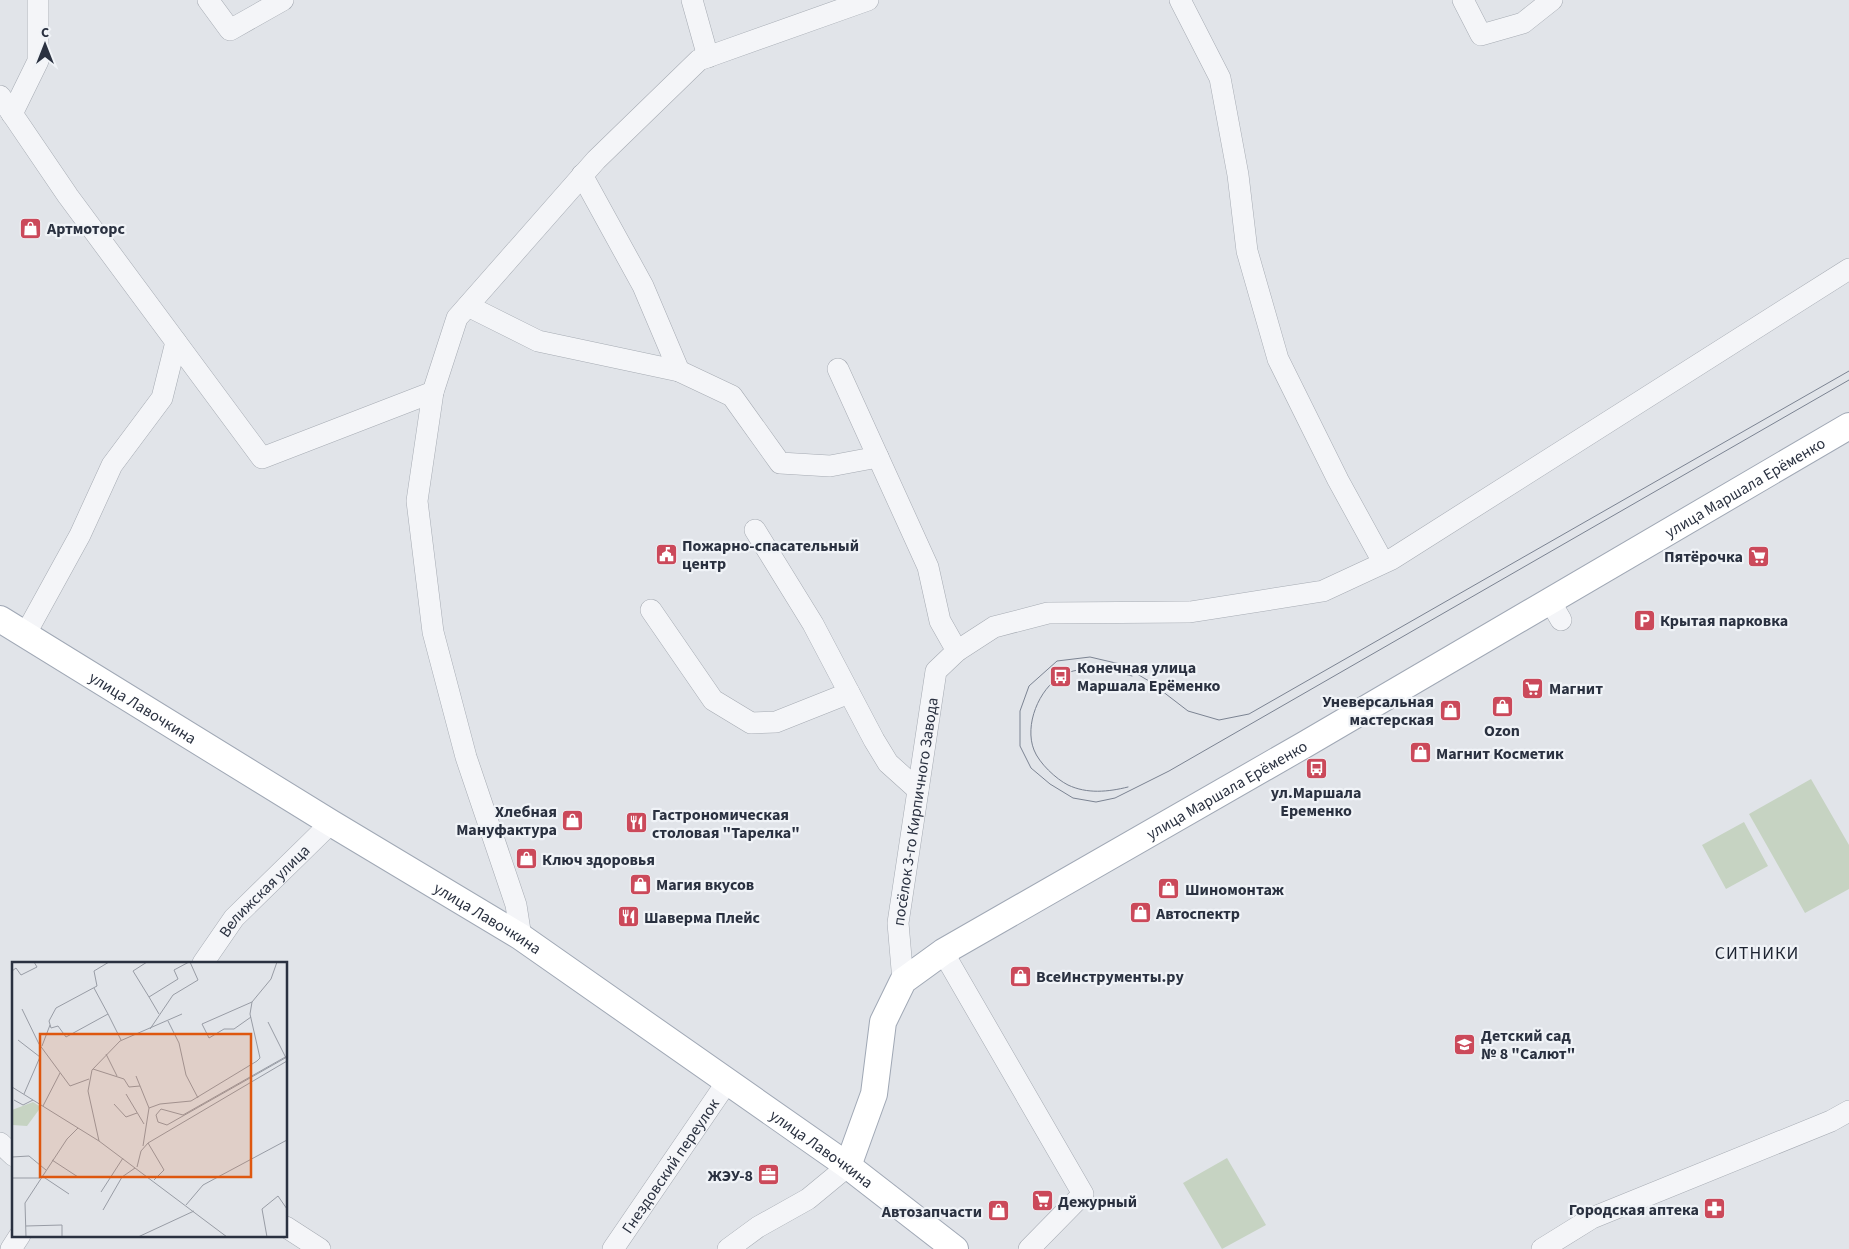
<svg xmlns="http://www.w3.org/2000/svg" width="1849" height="1249" font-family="'Source Sans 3',sans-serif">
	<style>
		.green { fill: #c6d3c2 }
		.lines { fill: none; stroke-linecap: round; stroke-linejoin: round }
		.minor-casing { stroke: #a6abb3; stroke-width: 22 }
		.major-casing { stroke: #a0a8b5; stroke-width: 28 }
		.minor { stroke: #f4f5f8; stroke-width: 21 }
		.major { stroke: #fff; stroke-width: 26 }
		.tram { stroke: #7b8392; stroke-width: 1 }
		.labels { text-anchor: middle; stroke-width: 4.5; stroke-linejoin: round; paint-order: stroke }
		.poi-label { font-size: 16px; font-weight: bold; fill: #2a3140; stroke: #f0f3f7; text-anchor: start }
		.street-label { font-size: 16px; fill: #2a3140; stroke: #f0f3f7 }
		.neighbourhood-label { font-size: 18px; letter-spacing: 1px; fill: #1c2331; stroke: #f0f3f7 }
		.inset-road { fill: none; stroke: #989ca5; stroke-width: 1 }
		.view { fill: #de570f; fill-opacity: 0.15; stroke: #de570f; stroke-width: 2.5 }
		.inset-edge { fill: none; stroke: #2a3140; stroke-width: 2.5 }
	</style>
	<rect width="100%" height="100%" fill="#e1e4e9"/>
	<path class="green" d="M1811,779L1849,845V889L1805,913L1749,814Z
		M1744,822L1768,866L1726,889L1702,845Z
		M1227,1158L1266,1225L1222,1249L1183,1183Z"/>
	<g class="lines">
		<defs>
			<g id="minor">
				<path d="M208,0L230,30L283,0"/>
				<path d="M692,0L708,57"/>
				<path d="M1180,0L1220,78L1238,175L1247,251L1278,359L1338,480L1383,562"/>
				<path d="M1463,0L1481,35L1523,23L1552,0"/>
				<path d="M0,96L68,196L262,458L433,392"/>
				<path d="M12,114L38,61V0"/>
				<path d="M582,175L643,286L679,371"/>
				<path d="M468,306L538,341L679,371L732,396L780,463L830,466L878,457"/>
				<path d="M838,369L928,567L940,621L957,651"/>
				<path d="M755,530L813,624L874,740L888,763L918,790"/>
				<path d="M1550,601L1561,620"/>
				<path d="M651,610L713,700L751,723L776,722L849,693"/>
				<path d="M25,635L80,535L112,465L162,398L176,342"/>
				<path d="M521,937L516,905L466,757L433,632L417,501L433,392L457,318L596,160L699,60L868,0"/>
				<path d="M943,952L1083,1194L1029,1249"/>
				<path id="s1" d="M203,963L234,918L331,823"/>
				<path id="s2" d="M903,981L898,923L936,671L957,651L994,627L1048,613L1190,612L1323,591L1392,559L1849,269"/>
				<path d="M0,1143L14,1156"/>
				<path d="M286,1227L320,1249"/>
				<path d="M11,1249L20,1235"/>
				<path id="s3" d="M613,1249L727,1082"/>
				<path d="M728,1249L758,1227L808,1199L848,1166"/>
				<path d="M1542,1249L1592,1218L1831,1121L1849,1111"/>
			</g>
			<g id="major">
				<path id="s4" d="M0,619L331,823L521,937L848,1166L955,1249"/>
				<path id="s5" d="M848,1166L874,1094L883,1022L903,981L943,952L1304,745L1849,426"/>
			</g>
		</defs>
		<use href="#minor" class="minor-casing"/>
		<use href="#major" class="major-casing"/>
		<use href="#minor" class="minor"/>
		<use href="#major" class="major"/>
		<path class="tram" d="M1849,371L1249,714L1219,720L1188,711L1149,681L1120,664L1090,657L1057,661L1029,686L1020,711V746L1031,768L1050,784L1073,798L1096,802L1115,798L1169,771L1849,380
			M1128,787C1108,792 1087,794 1068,785C1056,779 1039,763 1034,750C1024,725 1039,689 1061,676C1081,664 1111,670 1132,676"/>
	</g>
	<defs>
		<symbol id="shop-square" viewBox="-11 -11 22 22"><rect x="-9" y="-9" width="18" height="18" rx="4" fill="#cb495a" stroke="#f0f3f7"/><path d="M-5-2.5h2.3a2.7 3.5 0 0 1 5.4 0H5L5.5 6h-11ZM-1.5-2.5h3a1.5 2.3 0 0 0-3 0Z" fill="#fff"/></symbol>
		<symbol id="civic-square" viewBox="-11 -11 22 22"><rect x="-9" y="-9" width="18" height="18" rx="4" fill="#cb495a" stroke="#f0f3f7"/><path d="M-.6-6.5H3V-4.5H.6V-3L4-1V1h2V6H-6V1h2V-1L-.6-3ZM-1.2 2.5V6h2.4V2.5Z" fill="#fff"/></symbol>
		<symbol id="supermarket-square" viewBox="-11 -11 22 22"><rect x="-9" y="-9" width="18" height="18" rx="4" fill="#cb495a" stroke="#f0f3f7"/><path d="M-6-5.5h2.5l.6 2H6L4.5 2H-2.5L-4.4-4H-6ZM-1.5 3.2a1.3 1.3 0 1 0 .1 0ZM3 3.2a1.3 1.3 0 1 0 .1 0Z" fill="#fff"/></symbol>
		<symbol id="parking-square" viewBox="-11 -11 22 22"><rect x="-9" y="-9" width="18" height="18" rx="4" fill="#cb495a" stroke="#f0f3f7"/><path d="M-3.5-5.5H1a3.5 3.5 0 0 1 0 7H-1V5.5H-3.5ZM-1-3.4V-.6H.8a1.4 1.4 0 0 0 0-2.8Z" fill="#fff"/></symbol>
		<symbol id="bus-square" viewBox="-11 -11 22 22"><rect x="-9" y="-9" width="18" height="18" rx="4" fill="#cb495a" stroke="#f0f3f7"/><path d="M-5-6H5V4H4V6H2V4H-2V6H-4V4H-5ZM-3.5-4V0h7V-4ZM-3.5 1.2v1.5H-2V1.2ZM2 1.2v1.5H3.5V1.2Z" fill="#fff"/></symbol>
		<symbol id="restaurant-square" viewBox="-11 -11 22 22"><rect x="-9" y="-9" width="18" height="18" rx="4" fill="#cb495a" stroke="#f0f3f7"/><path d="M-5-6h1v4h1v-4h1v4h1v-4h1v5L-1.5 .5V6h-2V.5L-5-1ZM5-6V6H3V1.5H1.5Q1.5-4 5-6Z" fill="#fff"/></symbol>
		<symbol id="school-square" viewBox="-11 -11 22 22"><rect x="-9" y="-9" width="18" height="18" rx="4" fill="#cb495a" stroke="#f0f3f7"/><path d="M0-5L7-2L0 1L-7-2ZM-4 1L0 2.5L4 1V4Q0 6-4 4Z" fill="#fff"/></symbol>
		<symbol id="office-square" viewBox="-11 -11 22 22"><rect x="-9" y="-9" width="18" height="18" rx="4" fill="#cb495a" stroke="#f0f3f7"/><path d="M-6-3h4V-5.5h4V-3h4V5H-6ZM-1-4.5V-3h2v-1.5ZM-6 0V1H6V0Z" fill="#fff"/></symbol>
		<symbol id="pharmacy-square" viewBox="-11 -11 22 22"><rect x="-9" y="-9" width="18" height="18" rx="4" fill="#cb495a" stroke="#f0f3f7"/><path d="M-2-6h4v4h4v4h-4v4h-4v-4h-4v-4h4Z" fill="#fff"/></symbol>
	</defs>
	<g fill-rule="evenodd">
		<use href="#shop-square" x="18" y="216" width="25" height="25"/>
		<use href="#civic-square" x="654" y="542" width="25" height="25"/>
		<use href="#supermarket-square" x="1746" y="544" width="25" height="25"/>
		<use href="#parking-square" x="1632" y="608" width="25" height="25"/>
		<use href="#bus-square" x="1048" y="664" width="25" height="25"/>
		<use href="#supermarket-square" x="1520" y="676" width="25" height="25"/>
		<use href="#shop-square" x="1490" y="694" width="25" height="25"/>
		<use href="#shop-square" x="1438" y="698" width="25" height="25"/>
		<use href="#shop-square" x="1408" y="740" width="25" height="25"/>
		<use href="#bus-square" x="1304" y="756" width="25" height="25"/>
		<use href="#shop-square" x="560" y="808" width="25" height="25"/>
		<use href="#restaurant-square" x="624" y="810" width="25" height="25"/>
		<use href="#shop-square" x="514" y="846" width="25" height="25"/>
		<use href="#shop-square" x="628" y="872" width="25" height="25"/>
		<use href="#shop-square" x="1156" y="876" width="25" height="25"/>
		<use href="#shop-square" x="1128" y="900" width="25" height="25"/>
		<use href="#restaurant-square" x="616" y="904" width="25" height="25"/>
		<use href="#shop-square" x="1008" y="964" width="25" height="25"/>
		<use href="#school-square" x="1452" y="1032" width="25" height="25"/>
		<use href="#office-square" x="756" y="1162" width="25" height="25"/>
		<use href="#supermarket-square" x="1030" y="1188" width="25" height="25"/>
		<use href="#pharmacy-square" x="1702" y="1196" width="25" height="25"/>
		<use href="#shop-square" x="986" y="1198" width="25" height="25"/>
	</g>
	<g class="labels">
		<g class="poi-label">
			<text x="47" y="234">Артмоторс</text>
			<text x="682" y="551">Пожарно-спасательный<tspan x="682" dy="18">центр</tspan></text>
			<text x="1743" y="562" text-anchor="end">Пятёрочка</text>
			<text x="1660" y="626">Крытая парковка</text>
			<text x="1077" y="673">Конечная улица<tspan x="1077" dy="18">Маршала Ерёменко</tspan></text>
			<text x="1549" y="694">Магнит</text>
			<text x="1434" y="707" text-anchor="end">Уневерсальная<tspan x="1434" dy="18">мастерская</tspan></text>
			<text x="1502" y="736" text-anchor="middle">Ozon</text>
			<text x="1436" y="759">Магнит Косметик</text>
			<text x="1316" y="798" text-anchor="middle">ул.Маршала<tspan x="1316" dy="18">Еременко</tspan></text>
			<text x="557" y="817" text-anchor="end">Хлебная<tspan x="557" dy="18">Мануфактура</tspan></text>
			<text x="652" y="820">Гастрономическая<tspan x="652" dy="18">столовая "Тарелка"</tspan></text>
			<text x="542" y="865">Ключ здоровья</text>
			<text x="656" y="890">Магия вкусов</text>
			<text x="1185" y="895">Шиномонтаж</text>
			<text x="1156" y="919">Автоспектр</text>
			<text x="644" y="923">Шаверма Плейс</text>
			<text x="1036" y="982">ВсеИнструменты.ру</text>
			<text x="1481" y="1041">Детский сад<tspan x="1481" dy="18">№ 8 "Салют"</tspan></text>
			<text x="753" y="1181" text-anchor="end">ЖЭУ-8</text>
			<text x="1058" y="1207">Дежурный</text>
			<text x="1699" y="1215" text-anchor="end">Городская аптека</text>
			<text x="982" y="1217" text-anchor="end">Автозапчасти</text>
		</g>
		<g class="street-label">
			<text dy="6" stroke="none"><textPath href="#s5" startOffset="1171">улица Маршала Ерёменко</textPath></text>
			<text dy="6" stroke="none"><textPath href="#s4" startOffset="168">улица Лавочкина</textPath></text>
			<text dy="6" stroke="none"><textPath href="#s5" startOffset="571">улица Маршала Ерёменко</textPath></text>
			<text dy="6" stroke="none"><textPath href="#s2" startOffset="171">посёлок 3-го Кирпичного Завода</textPath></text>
			<text dy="6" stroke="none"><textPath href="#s1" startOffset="95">Велижская улица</textPath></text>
			<text dy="6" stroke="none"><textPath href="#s4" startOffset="572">улица Лавочкина</textPath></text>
			<text dy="6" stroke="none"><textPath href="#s4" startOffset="978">улица Лавочкина</textPath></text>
			<text dy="6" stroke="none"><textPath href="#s3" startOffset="101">Гнездовский переулок</textPath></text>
		</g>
		<g class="neighbourhood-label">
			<text x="1757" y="959">СИТНИКИ</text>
		</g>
	</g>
	<g transform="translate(12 962)">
		<rect width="275" height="275" fill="#e1e4e9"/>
		<path d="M21,140L29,145L15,164L0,163V148Z" fill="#c6d3c2"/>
		<path class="inset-road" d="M97,0L82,9L85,24L44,46L37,59L39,66L46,64L54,75L96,52L109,78M135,0L121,9L137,35M0,9L4,6L9,13L25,5L22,0M82,26L96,52M10,47L27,82L58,124L77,117M147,52L137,35L166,17L162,8L177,0M239,55L222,67H212L197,76L190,62L240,40M156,59L167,81L174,113L186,136M256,60L275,98M138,67L161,33L186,18L178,0M6,78L28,95L12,132M30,84L38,63M94,92L105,114M275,94L171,153L149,147L144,153L146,160L155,163L275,95M81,107L112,117L117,125L128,124M124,114L137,146M0,125L87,179L215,275M114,132L132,162M2,138L11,143L21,138M102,142L114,155L125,151M31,144L48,111M137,146L148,142L179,139L245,99L248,96L238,52L240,40L259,17L265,0M87,179L76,129L80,108L108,79L170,52M136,181L152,208L142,218M131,184L137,146M0,195L17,194L34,208M40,198L66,215M125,205L129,189L136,181L275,99M30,214L57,232M0,216H28M89,230L111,196M174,243L191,223L275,178M91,248L110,215L123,206M14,264L50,263V275M14,275L13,241L55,177L66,166M126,275L182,249M255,275L250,247L266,234L275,247"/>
		<path class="view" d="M28,72H239V215H28Z"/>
		<rect width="275" height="275" class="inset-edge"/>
	</g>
	<g transform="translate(45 45)" stroke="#f0f3f7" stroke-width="4" paint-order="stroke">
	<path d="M0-4L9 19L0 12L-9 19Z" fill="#2a3140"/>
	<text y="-8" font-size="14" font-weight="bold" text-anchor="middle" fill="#2a3140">С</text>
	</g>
</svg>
